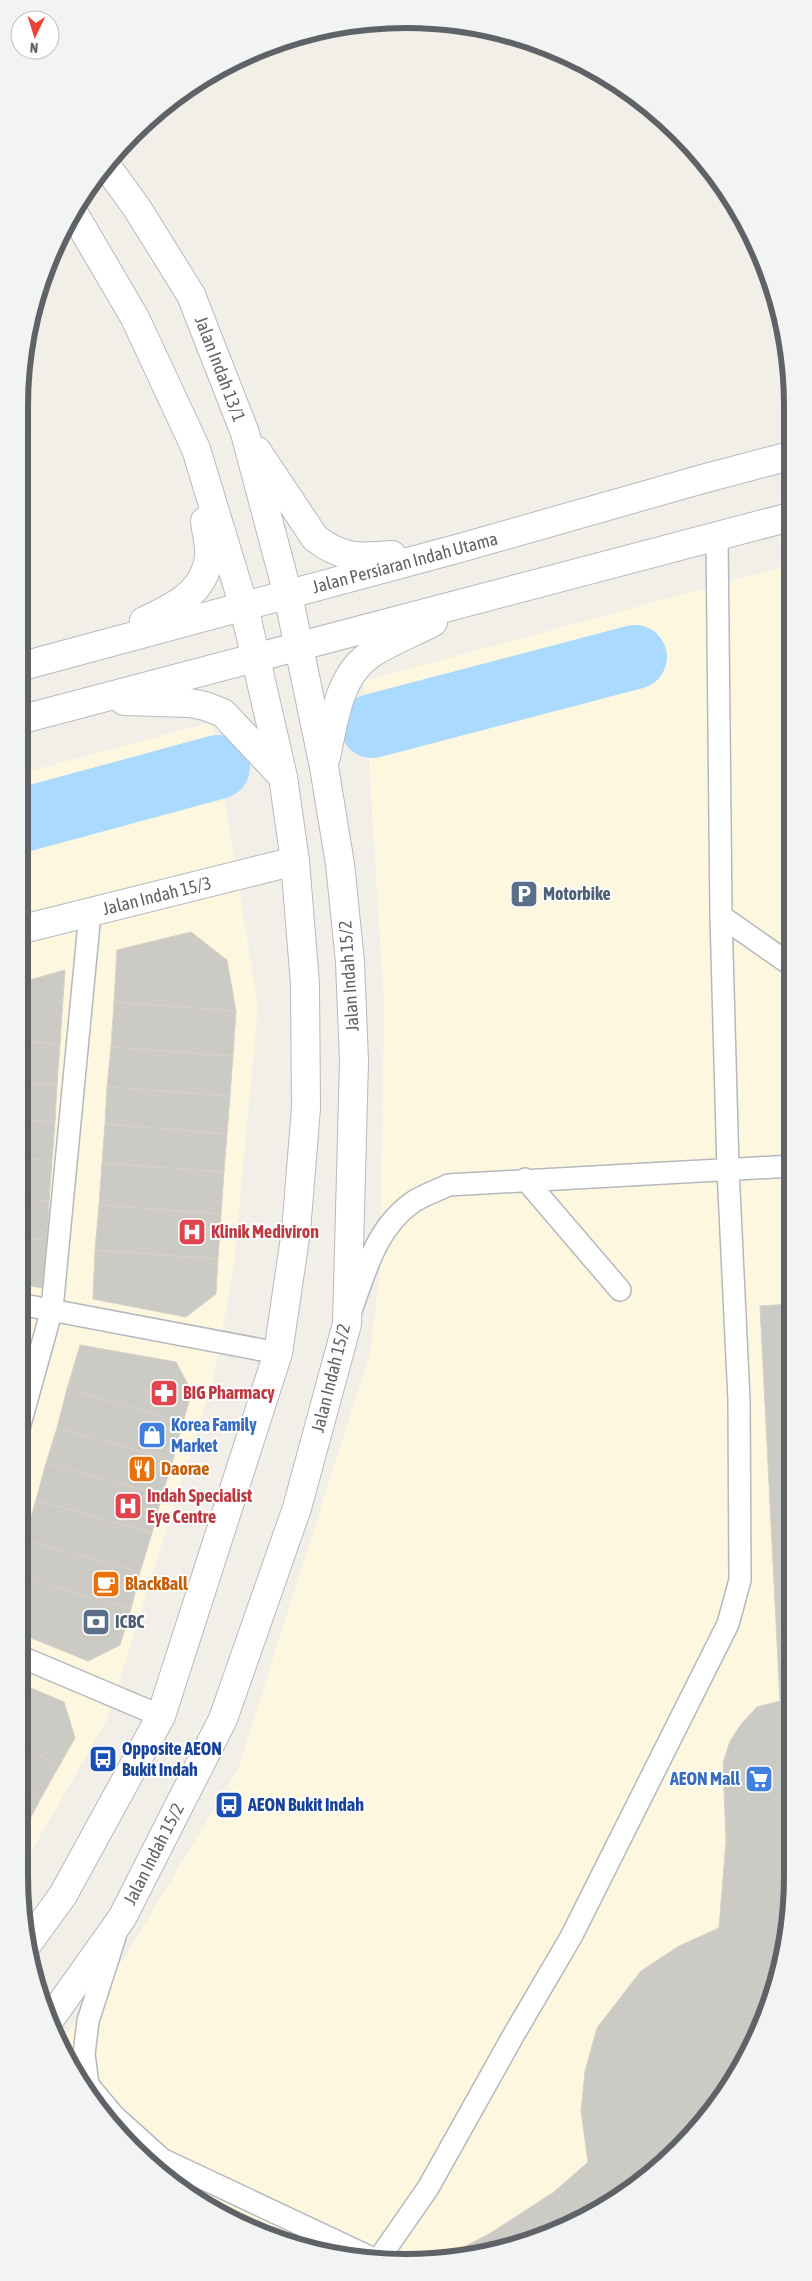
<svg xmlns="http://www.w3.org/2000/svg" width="812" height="2281" font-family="'Asap Condensed',sans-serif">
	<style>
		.commercial { fill: #fef7e0 }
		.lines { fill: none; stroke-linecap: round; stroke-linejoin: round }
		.river { stroke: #aadaff; stroke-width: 64 }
		.building { fill: #cccac5; stroke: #d6d1c6 }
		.lane-casing { stroke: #b5b8bc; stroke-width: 24 }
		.street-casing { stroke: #b5b8bc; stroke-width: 30 }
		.secondary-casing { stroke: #b6babf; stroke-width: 30 }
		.lane { stroke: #fff; stroke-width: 21 }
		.street { stroke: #fff; stroke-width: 28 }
		.secondary { stroke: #fff; stroke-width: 28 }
		.labels { text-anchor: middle; stroke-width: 4; stroke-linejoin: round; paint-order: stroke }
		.street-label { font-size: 18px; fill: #5f6368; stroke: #fff }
		.service-label { font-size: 18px; font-weight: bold; fill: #4e5e75; stroke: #fff; text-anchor: start }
		.health-label { font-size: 18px; font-weight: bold; fill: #be3a42; stroke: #fff; text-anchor: start }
		.shop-label { font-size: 18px; font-weight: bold; fill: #366cbe; stroke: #fff; text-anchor: start }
		.food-label { font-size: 18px; font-weight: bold; fill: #c56008; stroke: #fff; text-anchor: start }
		.transit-label { font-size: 18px; font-weight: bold; fill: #164399; stroke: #fff; text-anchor: start }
		.rim { fill: none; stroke: #5f6368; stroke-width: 6 }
	</style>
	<rect width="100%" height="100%" fill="#f1efe8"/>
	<path class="commercial" d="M790,565L793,1875L780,1975L728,2090L680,2149L621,2197L506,2249L431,2261L356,2259L234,2222L170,2182L115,2131L60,2042L125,1957L238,1769L370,1353L380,1271L384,1004L364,681Z
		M212,722L258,1006L234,1264L214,1377L107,1720L19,1873V774Z"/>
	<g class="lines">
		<path class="river" d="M372,726L635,657
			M19,821L218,767"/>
	</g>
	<path class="building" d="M191,932L227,960L236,1011L114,1002L117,950Z
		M65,970L60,1044L19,1041V983Z
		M114,1002L236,1011L233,1056L111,1047Z
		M19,1041L60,1044L57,1085L19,1082Z
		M111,1047L233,1056L230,1096L107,1087Z
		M19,1082L57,1085L55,1122L19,1120Z
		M107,1087L230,1096L227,1134L105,1124Z
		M19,1120L55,1122L52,1161L19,1158Z
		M105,1124L227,1134L224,1172L102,1163Z
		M19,1158L52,1161L49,1201L19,1199Z
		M102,1163L224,1172L221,1214L99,1205Z
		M19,1199L49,1201L47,1240L19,1238Z
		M99,1205L221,1214L218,1259L95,1250Z
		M19,1238L47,1240L43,1288L19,1284Z
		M95,1250L218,1259L216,1294L186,1317L93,1299Z
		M792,1276L793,1875L780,1975L728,2090L680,2149L621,2197L506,2249L449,2258L456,2251L489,2234L554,2192L588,2162L581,2111L585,2071L597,2028L641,1971L679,1946L719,1928L726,1841L723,1763L730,1741L742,1723L757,1707L780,1701L760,1306L791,1304Z
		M19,1336L30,1337L19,1377Z
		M80,1345L176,1362L192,1392L183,1422L67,1389Z
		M67,1389L183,1422L173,1460L57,1428Z
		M57,1428L173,1460L162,1495L46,1463Z
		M46,1463L162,1495L152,1533L36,1500Z
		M36,1500L152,1533L140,1572L24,1540Z
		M24,1540L140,1572L131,1609L19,1577V1561Z
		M19,1577L131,1609L120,1645L88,1661L19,1633Z
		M19,1683L64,1702L75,1738L59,1766L19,1744Z
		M19,1744L59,1766L41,1798L19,1786Z
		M19,1786L41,1798L22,1834L19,1832Z"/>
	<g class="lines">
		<defs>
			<path id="lane" d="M721,916L791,965
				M525,1179L620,1290
				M19,1304L278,1353
				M352,1308C366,1269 377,1227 413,1202C423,1195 437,1191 448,1185L792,1166
				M19,1428L52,1309L90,913
				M19,1656L161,1716
				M115,1937L88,2021L84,2054L88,2085L114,2116L164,2161
				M151,2154L376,2260
				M378,2260L428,2188L513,2036L571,1937L728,1624L740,1580L739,1400L728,1169L721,916L717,537"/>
			<path id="street" d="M19,930L295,861"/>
			<path id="secondary" d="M257,451L315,538C342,559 360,558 392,555
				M144,621C174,607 205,593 209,556C210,545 206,532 205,521
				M19,667L460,548L706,478L790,456
				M124,701L190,703L205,706L223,713L283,777
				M19,720L790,517
				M326,757C334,722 338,675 371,654C390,641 413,633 433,622
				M26,1946L63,1895L161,1716L278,1353L296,1231L306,1108L305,984L295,861L283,777L244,607L196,449L135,318L73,212
				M48,2022L122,1918L223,1719L297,1508L347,1324L354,1061L350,962L340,864L324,767L288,595L245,433L191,295L137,208L105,164"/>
		</defs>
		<use href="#lane" class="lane-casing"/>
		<use href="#street" class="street-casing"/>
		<use href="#secondary" class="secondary-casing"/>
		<use href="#lane" class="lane"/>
		<use href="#street" class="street"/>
		<use href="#secondary" class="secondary"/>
	</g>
	<defs>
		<symbol id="parking-square" viewBox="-11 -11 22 22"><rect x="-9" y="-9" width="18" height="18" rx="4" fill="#5c6f8a" stroke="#fff"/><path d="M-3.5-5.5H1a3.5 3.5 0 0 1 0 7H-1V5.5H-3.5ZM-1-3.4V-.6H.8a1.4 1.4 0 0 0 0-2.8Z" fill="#fff"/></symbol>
		<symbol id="hospital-square" viewBox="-11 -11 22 22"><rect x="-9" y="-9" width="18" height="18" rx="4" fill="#e0444e" stroke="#fff"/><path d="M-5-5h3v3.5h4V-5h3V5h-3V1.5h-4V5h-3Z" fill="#fff"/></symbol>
		<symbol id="pharmacy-square" viewBox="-11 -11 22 22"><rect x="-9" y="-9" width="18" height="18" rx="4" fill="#e0444e" stroke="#fff"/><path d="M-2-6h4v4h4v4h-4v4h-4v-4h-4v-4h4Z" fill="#fff"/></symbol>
		<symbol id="shop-square" viewBox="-11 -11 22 22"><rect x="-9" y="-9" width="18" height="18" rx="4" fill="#3f7fe0" stroke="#fff"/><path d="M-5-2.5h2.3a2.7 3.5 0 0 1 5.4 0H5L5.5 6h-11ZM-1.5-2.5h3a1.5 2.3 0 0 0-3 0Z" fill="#fff"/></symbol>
		<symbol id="restaurant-square" viewBox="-11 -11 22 22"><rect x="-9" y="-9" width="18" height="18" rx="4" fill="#e8710a" stroke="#fff"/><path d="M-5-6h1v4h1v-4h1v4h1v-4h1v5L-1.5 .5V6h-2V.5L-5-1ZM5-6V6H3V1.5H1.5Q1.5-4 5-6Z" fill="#fff"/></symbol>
		<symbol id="cafe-square" viewBox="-11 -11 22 22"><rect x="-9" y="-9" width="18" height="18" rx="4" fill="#e8710a" stroke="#fff"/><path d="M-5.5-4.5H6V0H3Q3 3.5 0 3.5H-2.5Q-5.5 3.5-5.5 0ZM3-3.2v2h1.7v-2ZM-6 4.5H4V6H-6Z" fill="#fff"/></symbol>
		<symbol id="bank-square" viewBox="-11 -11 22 22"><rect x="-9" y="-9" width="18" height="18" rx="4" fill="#5c6f8a" stroke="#fff"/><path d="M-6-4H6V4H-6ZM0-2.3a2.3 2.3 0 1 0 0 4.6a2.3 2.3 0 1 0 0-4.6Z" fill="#fff"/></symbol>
		<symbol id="bus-square" viewBox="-11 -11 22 22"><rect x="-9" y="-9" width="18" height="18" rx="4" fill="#1a4fb4" stroke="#fff"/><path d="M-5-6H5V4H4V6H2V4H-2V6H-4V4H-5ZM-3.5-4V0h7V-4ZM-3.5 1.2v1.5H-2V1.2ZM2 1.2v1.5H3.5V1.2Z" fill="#fff"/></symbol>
		<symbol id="supermarket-square" viewBox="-11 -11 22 22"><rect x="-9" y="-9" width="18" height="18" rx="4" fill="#3f7fe0" stroke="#fff"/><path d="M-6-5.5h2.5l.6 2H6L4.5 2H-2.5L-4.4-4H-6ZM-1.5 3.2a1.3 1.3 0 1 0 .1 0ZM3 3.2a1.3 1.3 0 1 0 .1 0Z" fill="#fff"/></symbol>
	</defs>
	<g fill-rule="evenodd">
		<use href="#parking-square" x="508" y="878" width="32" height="32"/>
		<use href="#hospital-square" x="176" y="1216" width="32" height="32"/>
		<use href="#pharmacy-square" x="148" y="1377" width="32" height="32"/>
		<use href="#shop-square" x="136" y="1419" width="32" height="32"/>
		<use href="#restaurant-square" x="126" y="1453" width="32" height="32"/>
		<use href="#hospital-square" x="112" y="1490" width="32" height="32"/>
		<use href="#cafe-square" x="90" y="1568" width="32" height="32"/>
		<use href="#bank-square" x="80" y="1606" width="32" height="32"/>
		<use href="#bus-square" x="87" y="1743" width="32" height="32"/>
		<use href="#supermarket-square" x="743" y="1763" width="32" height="32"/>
		<use href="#bus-square" x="213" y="1789" width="32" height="32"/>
	</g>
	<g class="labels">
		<g class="street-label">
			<text transform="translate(220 369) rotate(69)" y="6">Jalan Indah 13/1</text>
			<text transform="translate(405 563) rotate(-15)" y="6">Jalan Persiaran Indah Utama</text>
			<text transform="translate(157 896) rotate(-14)" y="6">Jalan Indah 15/3</text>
			<text transform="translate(349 976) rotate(-94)" y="6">Jalan Indah 15/2</text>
			<text transform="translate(331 1378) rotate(-76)" y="6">Jalan Indah 15/2</text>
			<text transform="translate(154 1854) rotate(-63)" y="6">Jalan Indah 15/2</text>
		</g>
		<g class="service-label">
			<text x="543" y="900">Motorbike</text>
			<text x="115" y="1628">ICBC</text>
		</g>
		<g class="health-label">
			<text x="211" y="1238">Klinik Mediviron</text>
			<text x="183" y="1399">BIG Pharmacy</text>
			<text x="147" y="1502">Indah Specialist<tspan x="147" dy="21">Eye Centre</tspan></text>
		</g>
		<g class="shop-label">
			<text x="171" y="1431">Korea Family<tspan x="171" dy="21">Market</tspan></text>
			<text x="740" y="1785" text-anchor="end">AEON Mall</text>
		</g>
		<g class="food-label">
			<text x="161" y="1475">Daorae</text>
			<text x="125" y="1590">BlackBall</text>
		</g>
		<g class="transit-label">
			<text x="122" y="1755">Opposite AEON<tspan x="122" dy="21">Bukit Indah</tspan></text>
			<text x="248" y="1811">AEON Bukit Indah</text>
		</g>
	</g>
	<path d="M0 0H812V2281H0ZM406 28H406A378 378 0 0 1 784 406V1876A378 378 0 0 1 406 2254H406A378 378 0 0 1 28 1876V406A378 378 0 0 1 406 28Z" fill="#f2f3f3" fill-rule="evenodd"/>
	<path class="rim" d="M406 28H406A378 378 0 0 1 784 406V1876A378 378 0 0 1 406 2254H406A378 378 0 0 1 28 1876V406A378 378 0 0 1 406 28Z"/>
	<g transform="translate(35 35) rotate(184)"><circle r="24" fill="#ffffff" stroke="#bfc1c3"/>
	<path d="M0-4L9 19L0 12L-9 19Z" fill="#ea4335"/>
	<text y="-8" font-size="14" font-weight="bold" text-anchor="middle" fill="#5f6368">N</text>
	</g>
</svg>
